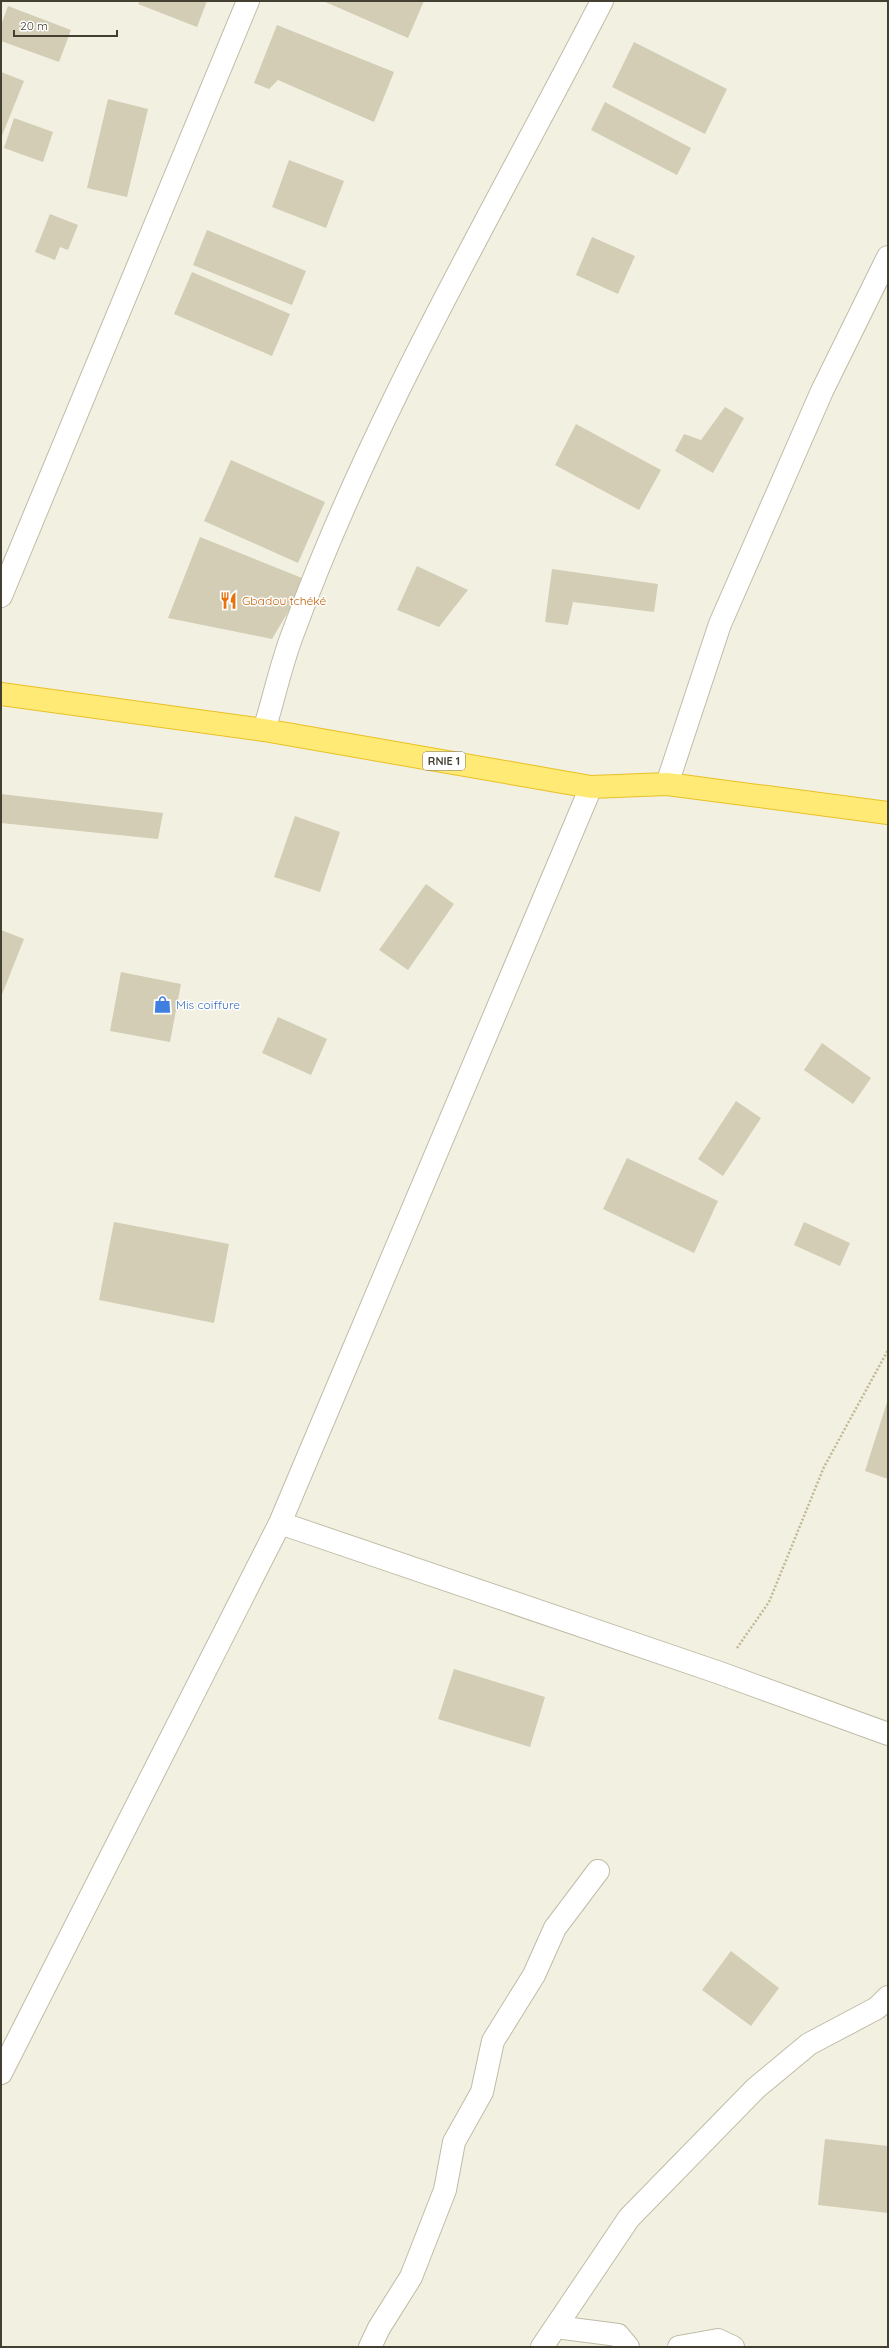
<svg xmlns="http://www.w3.org/2000/svg" width="889" height="2348" font-family="Quicksand,sans-serif">
	<style>
		.building { fill: #d3cdb5 }
		.lines { fill: none; stroke-linecap: round; stroke-linejoin: round }
		.minor-casing { stroke: #c0bca6; stroke-width: 24 }
		.trunk-casing { stroke: #e9c024; stroke-width: 24 }
		.path { stroke: #c1b893; stroke-width: 2.5; stroke-dasharray: 2 2; stroke-linecap: butt }
		.minor { stroke: #fff; stroke-width: 22 }
		.trunk { stroke: #ffea76; stroke-width: 22 }
		.labels { text-anchor: middle; stroke-width: 3; stroke-linejoin: round; paint-order: stroke }
		.shield { fill: #fff; stroke: #7b796f; stroke-width: 1 }
		.shield-label { font-size: 11px; font-weight: bold; fill: #433f31 }
		.food-label { font-size: 12px; fill: #c56008; stroke: #fff; text-anchor: start }
		.shop-label { font-size: 12px; fill: #366cbe; stroke: #fff; text-anchor: start }
	</style>
	<rect width="100%" height="100%" fill="#f2f0e1"/>
	<path class="building" d="M140,1H207L197,27L138,4Z
		M323,1H424L408,38Z
		M8,6L71,30L59,62L1,41V25Z
		M277,25L394,72L374,122L278,80L269,89L254,83Z
		M634,42L727,89L705,134L612,87Z
		M1,72L24,81L1,138Z
		M108,99L148,109L127,197L87,188Z
		M605,102L691,148L677,175L591,130Z
		M14,118L53,132L43,162L4,148Z
		M289,160L344,181L326,228L272,207Z
		M50,214L78,225L68,250L60,247L55,260L35,252Z
		M207,230L306,271L292,305L193,265Z
		M592,237L635,256L618,294L576,275Z
		M192,272L290,314L272,356L174,314Z
		M725,407L744,418L713,473L675,451L684,434L701,440Z
		M576,424L661,470L639,510L555,465Z
		M231,460L325,502L298,563L204,521Z
		M200,537L307,580L272,639L168,618Z
		M417,566L468,590L439,627L397,610Z
		M552,569L658,584L654,612L573,602L568,625L545,622Z
		M1,794L163,813L158,839L1,823Z
		M295,816L340,832L320,892L274,877Z
		M426,884L454,904L408,970L379,950Z
		M1,930L24,939L1,997Z
		M121,972L181,984L170,1042L110,1031Z
		M278,1017L327,1039L311,1075L262,1053Z
		M822,1043L871,1078L853,1104L804,1070Z
		M736,1101L761,1118L723,1176L698,1159Z
		M627,1158L718,1201L694,1253L603,1209Z
		M114,1222L229,1244L214,1323L99,1300Z
		M804,1222L850,1243L840,1266L794,1245Z
		M888,1399V1479L865,1471Z
		M454,1669L545,1697L530,1747L438,1719Z
		M731,1951L779,1988L751,2026L702,1990Z
		M825,2139L888,2146V2213L818,2205Z"/>
	<g class="lines">
		<defs>
			<path id="minor" d="M1,596L248,1
				M264,730C274,698 281,664 293,633C374,412 495,209 602,1
				M667,784L720,624L822,391L888,257
				M280,1523L720,1673L888,1734
				M1,2073L280,1523L591,787
				M556,2327L618,2335L628,2347
				M370,2347L379,2328L411,2277L445,2190L454,2142L482,2092L493,2041L534,1975L555,1928L598,1871
				M542,2347L629,2218L756,2088L809,2044L877,2008L888,1997
				M679,2347L718,2340L733,2347"/>
			<path id="trunk" d="M1,694L264,730L591,787L667,784L888,813"/>
		</defs>
		<use href="#minor" class="minor-casing"/>
		<use href="#trunk" class="trunk-casing"/>
		<path class="path" d="M737,1648L769,1602L824,1467L888,1350"/>
		<use href="#minor" class="minor"/>
		<use href="#trunk" class="trunk"/>
	</g>
	<defs>
		<symbol id="restaurant-bare" viewBox="-9 -9 18 18"><path d="M-5-6h1v4h1v-4h1v4h1v-4h1v5L-1.5 .5V6h-2V.5L-5-1ZM5-6V6H3V1.5H1.5Q1.5-4 5-6Z" fill="#e8710a" stroke="#fff" stroke-width="2.5" paint-order="stroke"/></symbol>
		<symbol id="shop-bare" viewBox="-9 -9 18 18"><path d="M-5-2.5h2.3a2.7 3.5 0 0 1 5.4 0H5L5.5 6h-11ZM-1.5-2.5h3a1.5 2.3 0 0 0-3 0Z" fill="#3f7fe0" stroke="#fff" stroke-width="2.5" paint-order="stroke"/></symbol>
	</defs>
	<g fill-rule="evenodd">
		<use href="#restaurant-bare" x="216" y="588" width="25" height="25"/>
		<use href="#shop-bare" x="150" y="992" width="25" height="25"/>
	</g>
	<g class="labels">
		<rect class="shield" x="423" y="752" width="42" height="18" rx="3"/>
		<g class="shield-label">
			<text x="444" y="765">RNIE 1</text>
		</g>
		<g class="food-label">
			<text x="242" y="605">Gbadou tchéké</text>
		</g>
		<g class="shop-label">
			<text x="176" y="1009">Mis coiffure</text>
		</g>
	</g>
	<rect width="889" height="2348" fill="none" stroke="#433f31" stroke-width="4"/>
	<path d="M14 30v6h103v-6" fill="none" stroke="#433f31" stroke-width="2"/>
	<text x="20" y="30" font-size="12" fill="#433f31" stroke="#ffffff" stroke-width="3" paint-order="stroke">20 m</text>
</svg>
